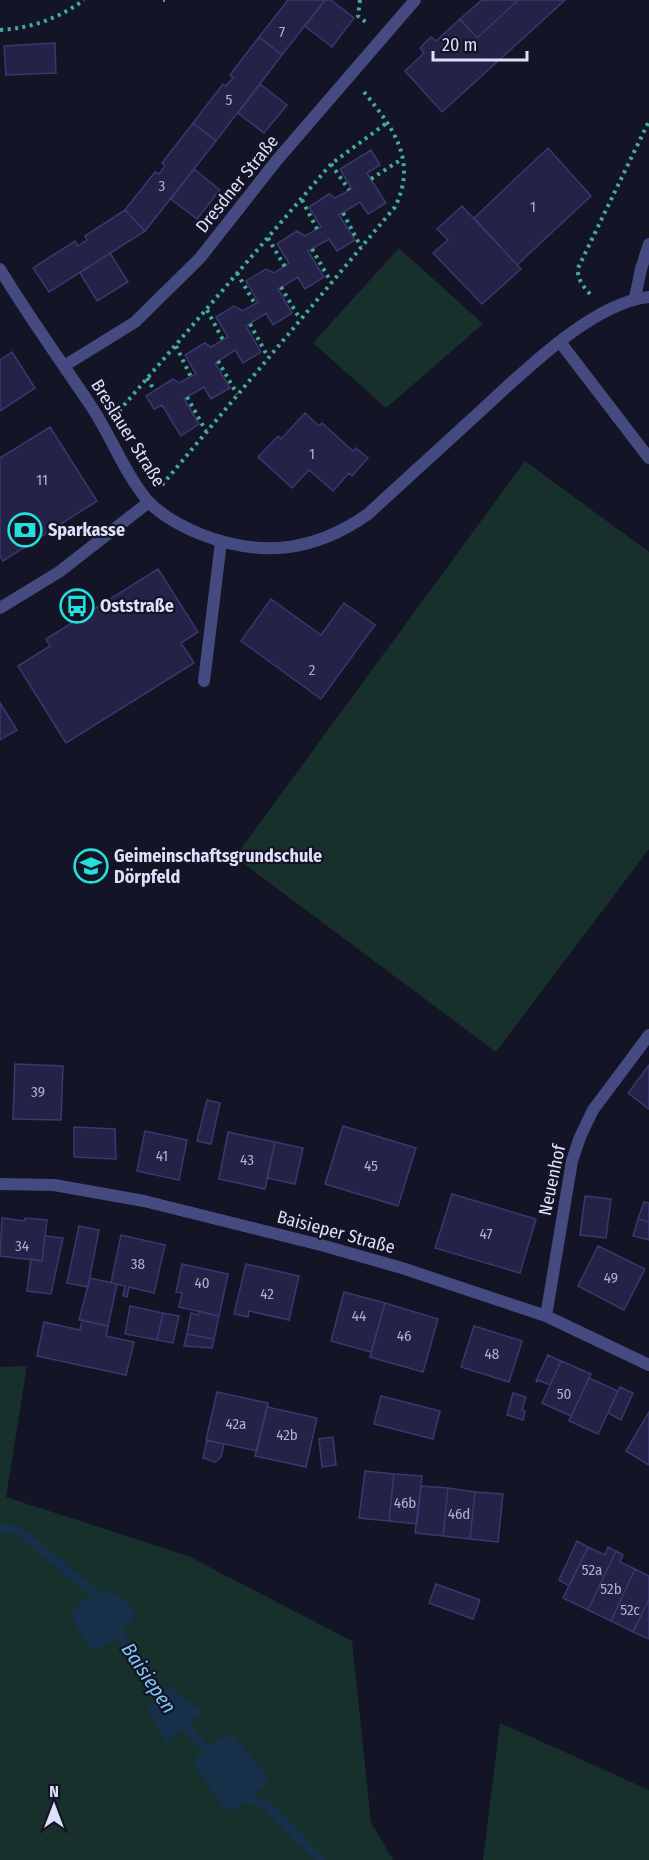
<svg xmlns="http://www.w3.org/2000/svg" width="649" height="1860" font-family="'Fira Sans Condensed',sans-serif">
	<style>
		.green { fill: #17302c }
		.water { fill: #163049 }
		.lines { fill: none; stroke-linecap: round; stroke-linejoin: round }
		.stream { stroke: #163049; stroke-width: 9 }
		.building { fill: #242246; stroke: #3b376f; stroke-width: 1.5 }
		.path { stroke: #41ac97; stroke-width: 4; stroke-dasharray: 3 4.5; stroke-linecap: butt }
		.service { stroke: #454b80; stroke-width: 12 }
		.minor { stroke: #454b80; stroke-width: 12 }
		.labels { text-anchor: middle; stroke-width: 4.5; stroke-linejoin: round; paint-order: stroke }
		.number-label { font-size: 15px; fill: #b0b0ce }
		.street-label { font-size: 18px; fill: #dedffb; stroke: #141427 }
		.poi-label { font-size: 18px; font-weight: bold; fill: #dedffb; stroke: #141427; text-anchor: start }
		.water-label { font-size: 20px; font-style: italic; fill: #7ac8ed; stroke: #141427 }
	</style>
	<rect width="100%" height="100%" fill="#141427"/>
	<path class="green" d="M399,248L483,324L386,408L313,343Z
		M525,461L649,552V849L496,1052L235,857Z
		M27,1366L6,1497L188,1556L352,1641L371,1822L393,1860H0V1367Z
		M500,1723L649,1790V1860H483Z"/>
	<path class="water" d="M106,1589C114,1595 133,1603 135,1613C136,1619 113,1641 107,1645C102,1648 95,1648 89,1647L74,1623L72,1613L78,1604Z
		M169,1685L202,1712L167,1743L147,1709Z
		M226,1735L233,1736L268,1775L267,1784L234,1810L224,1809L195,1766L196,1756Z"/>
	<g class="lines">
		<path class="stream" d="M0,1527L10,1530L13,1528L20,1532L96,1594L102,1605
			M113,1624L158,1697L166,1706
			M178,1718L213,1756
			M241,1789L249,1799L267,1805L321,1860"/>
	</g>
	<path class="building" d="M288,0H325L282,55L259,37Z
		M325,0H331L354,18L332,47L305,26Z
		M482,0H518L477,38L460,19Z
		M518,0H565L442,112L405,71L424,53L420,48L431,37L436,41L460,19L477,38Z
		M259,37L282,55L216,141L193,123L223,84L226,86L233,78L230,75Z
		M55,43L56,73L6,75L4,46Z
		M260,84L287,105L264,133L238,113Z
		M193,123L216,141L145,231L125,210L155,172L159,174L165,166L162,163Z
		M548,148L591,196L517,265L474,218Z
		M371,150L380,165L367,173L386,203L368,214L360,202L339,215L355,240L337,251L329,239L308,251L324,277L305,289L298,277L278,289L292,313L273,325L266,313L246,326L261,352L243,363L235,350L215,363L230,388L211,399L204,387L184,399L199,424L181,436L162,405L154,409L146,396L173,379L179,383L196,374L185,355L205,343L211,347L228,337L216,317L234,306L243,311L258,302L246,281L266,269L274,273L289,263L277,244L297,231L305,236L321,227L309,207L329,194L335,198L352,189L340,169Z
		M194,169L220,190L197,219L171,199Z
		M462,206L521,269L482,304L433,253L448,240L437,229Z
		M125,210L145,231L49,292L33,268L75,241L78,246L87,240L85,236Z
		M110,253L128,282L97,301L80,273Z
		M12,352L35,388L0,411V360Z
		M305,413L319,426L322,423L353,451L356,448L368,458L352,476L349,473L333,491L309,470L292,488L258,457L278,436L281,439Z
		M50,427L97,501L3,561L0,556V458Z
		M158,569L198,632L181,643L194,663L66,743L18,666L50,646L46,639Z
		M271,599L321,635L344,603L375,625L321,699L241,641Z
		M0,703L17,730L0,740Z
		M15,1064L63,1066L61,1120L13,1119Z
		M649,1065V1109L628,1093Z
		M207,1100L220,1103L211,1144L197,1141Z
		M343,1126L416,1148L398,1206L325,1184Z
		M74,1127L115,1129L116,1159L74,1157Z
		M145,1131L187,1140L179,1180L137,1171Z
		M228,1132L275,1142L265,1189L219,1179Z
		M275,1142L303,1148L295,1184L267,1178Z
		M452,1194L536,1219L520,1273L435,1248Z
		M585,1196L611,1199L606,1238L580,1235Z
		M644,1202L649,1203V1222L638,1219Z
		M2,1218L25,1221V1218L47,1220L42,1261L0,1256Z
		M638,1219L649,1222V1240L633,1236Z
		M79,1226L99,1230L88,1287L67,1283Z
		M121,1235L165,1245L154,1293L129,1287L127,1297L123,1296L125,1286L111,1283Z
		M45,1236L63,1238L51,1294L27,1291L31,1259L42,1261Z
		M598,1246L645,1269L624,1310L578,1286Z
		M182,1264L228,1274L219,1316L179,1307L182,1293L176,1292Z
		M246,1264L299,1276L289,1320L249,1311L248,1317L234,1314Z
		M90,1278L117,1284L108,1326L79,1320Z
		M344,1292L385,1303L371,1352L331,1341Z
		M385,1303L438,1319L423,1372L370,1357Z
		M130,1306L163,1313L157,1340L125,1334Z
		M199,1311L219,1316L214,1339L187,1334L191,1313L198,1315Z
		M163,1313L179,1316L173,1343L157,1340Z
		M82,1320L108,1326L106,1336L134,1342L126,1375L37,1356L44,1322L80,1330Z
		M474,1326L522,1341L509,1382L461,1367Z
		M187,1334L214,1339L212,1348L184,1346Z
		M548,1355L561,1361L550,1385L538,1380L537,1382L536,1381Z
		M561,1361L591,1374L571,1416L542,1403Z
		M589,1378L618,1391L598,1434L569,1421Z
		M620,1387L633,1393L621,1420L608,1413Z
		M217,1392L268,1403L257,1451L206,1440Z
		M513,1393L526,1397L522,1410L525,1411L523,1420L507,1415Z
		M381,1396L440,1411L433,1439L374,1424Z
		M267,1407L317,1418L306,1467L255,1456Z
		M649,1412V1465L626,1451Z
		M333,1437L336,1465L322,1467L319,1439Z
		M207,1440L224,1444L221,1457L215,1462L203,1458Z
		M365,1471L394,1474L389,1521L359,1518Z
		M394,1474L422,1476L417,1524L389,1521Z
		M421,1486L448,1488L443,1536L415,1533Z
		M448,1488L475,1492L470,1539L443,1536Z
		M475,1492L503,1494L498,1542L470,1539Z
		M577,1541L588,1547L569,1586L559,1580Z
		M588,1547L605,1555L608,1547L616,1551L588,1610L563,1598Z
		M616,1551L623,1555L620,1562L635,1569L611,1621L588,1610Z
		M635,1569L649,1576V1599L633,1632L611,1621Z
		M436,1584L480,1600L473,1619L429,1603Z
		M649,1599V1639L633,1632Z"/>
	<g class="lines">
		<path class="path" d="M163,0H165
			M360,0L358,16L367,23
			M0,30C32,28 57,19 84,0
			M331,164L349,190
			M371,179L402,159
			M302,200L317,229
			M343,213L361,247
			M268,238L285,267
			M312,249L331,282
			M237,273L255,304
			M281,287L300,319
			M590,294C583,286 577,279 578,268L649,121
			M207,310L223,340
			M250,324L268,357
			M176,346L191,377
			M218,361L237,394
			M147,378L154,390
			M187,397L206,431
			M119,411L331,164L388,122
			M162,485L395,207C418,160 393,128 364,92"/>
		<path class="service" d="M204,681L221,542"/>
		<path class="minor" d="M0,269C28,316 61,361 91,406C111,436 124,472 147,500C161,516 181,526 200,534C261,558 314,552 368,514C403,482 438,450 473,418C517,378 590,303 649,297
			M635,298L641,269L649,244
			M560,342L649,458
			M64,366L135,322L200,258L277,160L415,0
			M0,608L59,572L149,502
			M0,1184L54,1185L144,1201L321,1245L402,1268L546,1316L649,1365
			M546,1316L572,1161L580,1137L593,1110L649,1035"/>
	</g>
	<defs>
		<symbol id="bank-ring" viewBox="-11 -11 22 22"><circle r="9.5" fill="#141427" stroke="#23e1da" stroke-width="1.5"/><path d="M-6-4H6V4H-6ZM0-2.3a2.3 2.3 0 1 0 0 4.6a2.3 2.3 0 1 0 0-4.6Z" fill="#23e1da"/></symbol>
		<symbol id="bus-ring" viewBox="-11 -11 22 22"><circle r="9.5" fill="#141427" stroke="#23e1da" stroke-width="1.5"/><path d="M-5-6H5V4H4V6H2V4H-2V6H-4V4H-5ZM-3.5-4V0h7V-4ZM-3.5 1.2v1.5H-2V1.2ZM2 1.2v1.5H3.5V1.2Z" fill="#23e1da"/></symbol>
		<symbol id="school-ring" viewBox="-11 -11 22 22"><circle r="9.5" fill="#141427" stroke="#23e1da" stroke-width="1.5"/><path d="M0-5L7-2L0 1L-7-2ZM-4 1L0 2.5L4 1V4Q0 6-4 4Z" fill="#23e1da"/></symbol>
	</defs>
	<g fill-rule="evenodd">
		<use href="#bank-ring" x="6" y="511" width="38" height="38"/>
		<use href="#bus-ring" x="58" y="587" width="38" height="38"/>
		<use href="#school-ring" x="72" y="847" width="38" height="38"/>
	</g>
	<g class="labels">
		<g class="number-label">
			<text x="282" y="37">7</text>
			<text x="229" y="105">5</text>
			<text x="162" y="191">3</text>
			<text x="533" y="212">1</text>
			<text x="312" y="459">1</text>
			<text x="42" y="485">11</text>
			<text x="312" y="675">2</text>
			<text x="38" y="1097">39</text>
			<text x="162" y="1161">41</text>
			<text x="247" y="1165">43</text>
			<text x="371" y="1171">45</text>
			<text x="486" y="1239">47</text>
			<text x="22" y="1251">34</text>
			<text x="138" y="1269">38</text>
			<text x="611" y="1283">49</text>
			<text x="202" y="1288">40</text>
			<text x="267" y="1299">42</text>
			<text x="359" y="1321">44</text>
			<text x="404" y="1341">46</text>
			<text x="492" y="1359">48</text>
			<text x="564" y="1399">50</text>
			<text x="236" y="1429">42a</text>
			<text x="287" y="1440">42b</text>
			<text x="405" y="1508">46b</text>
			<text x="459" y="1519">46d</text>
			<text x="592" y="1575">52a</text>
			<text x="611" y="1594">52b</text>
			<text x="630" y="1615">52c</text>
		</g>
		<g class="street-label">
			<text transform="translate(237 184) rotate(-51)" y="6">Dresdner Straße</text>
			<text transform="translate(128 433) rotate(58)" y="6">Breslauer Straße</text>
			<text transform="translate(552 1180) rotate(-78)" y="6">Neuenhof</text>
			<text transform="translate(336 1232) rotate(15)" y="6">Baisieper Straße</text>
		</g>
		<g class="poi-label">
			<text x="48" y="536">Sparkasse</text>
			<text x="100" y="612">Oststraße</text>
			<text x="114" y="862">Geimeinschaftsgrundschule<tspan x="114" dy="21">Dörpfeld</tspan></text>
		</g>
		<g class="water-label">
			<text transform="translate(149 1678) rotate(56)" y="7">Baisiepen</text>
		</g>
	</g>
	<g transform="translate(54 1806)" stroke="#141427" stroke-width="4.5" paint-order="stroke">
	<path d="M0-4.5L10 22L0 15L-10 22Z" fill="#dedffb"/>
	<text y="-9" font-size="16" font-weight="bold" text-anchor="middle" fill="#dedffb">N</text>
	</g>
	<path d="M433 51v9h94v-9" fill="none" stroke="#dedffb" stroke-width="3"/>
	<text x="442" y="51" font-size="18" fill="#dedffb" stroke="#141427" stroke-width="4.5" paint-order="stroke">20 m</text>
</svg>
